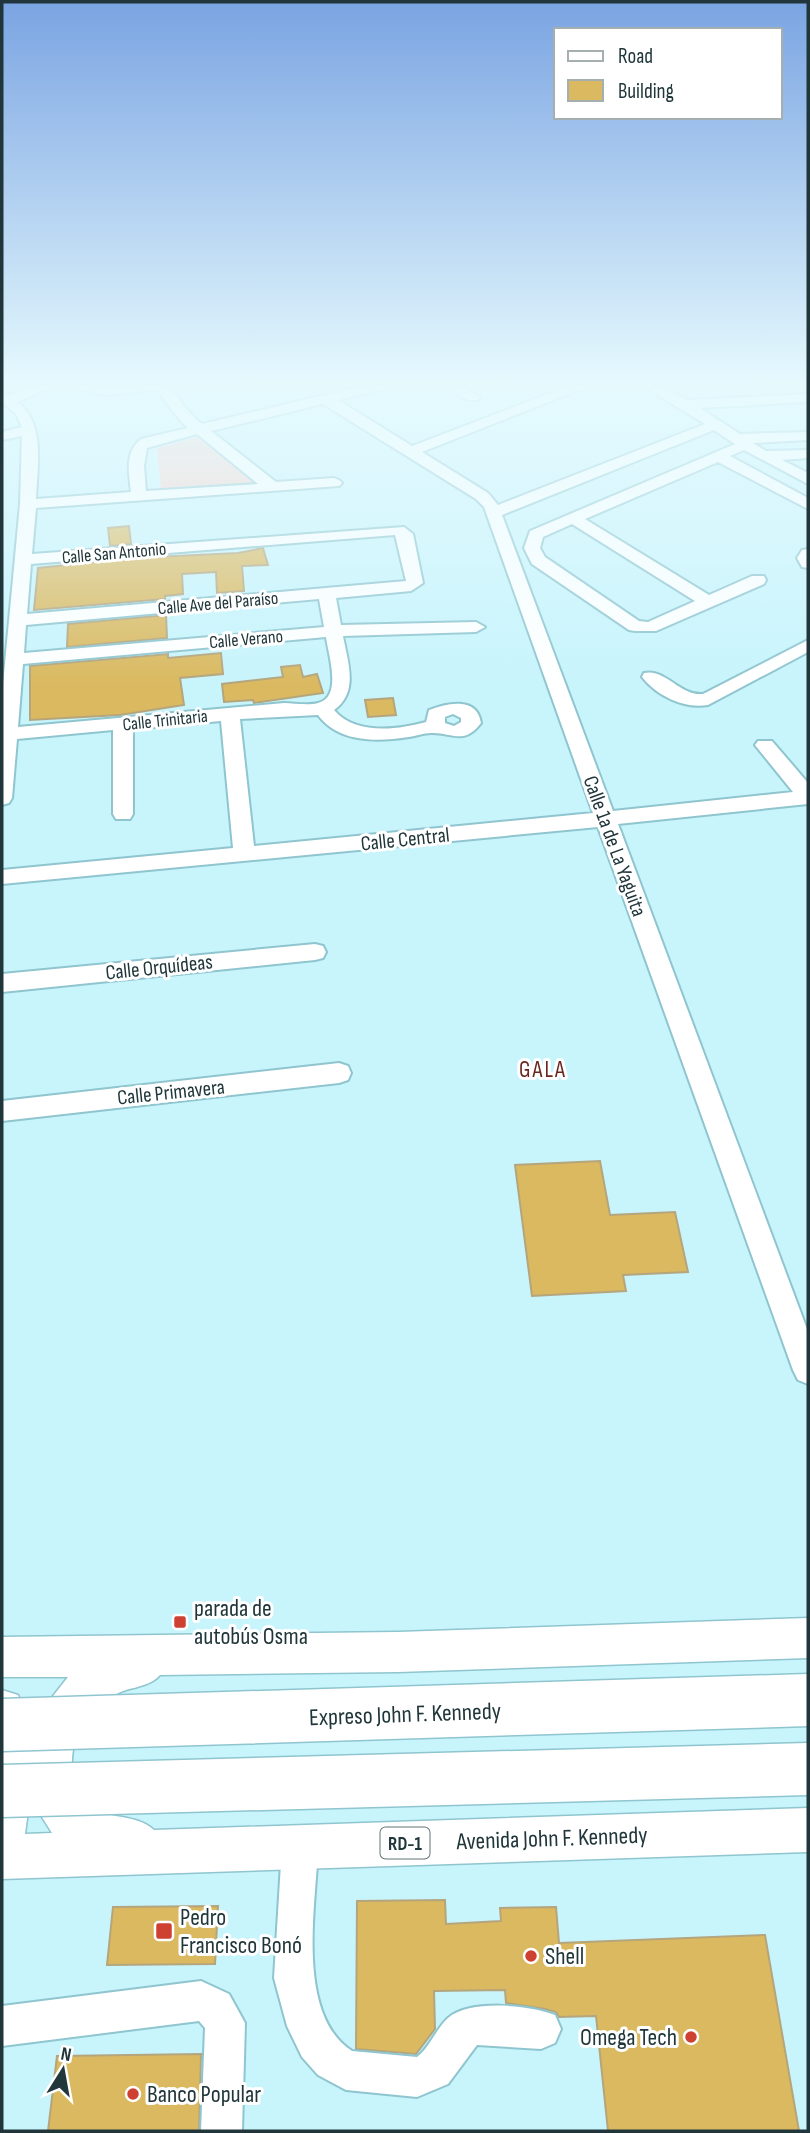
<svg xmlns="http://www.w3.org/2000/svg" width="810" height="2133" font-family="'Sofia Sans Condensed',sans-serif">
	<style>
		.green { fill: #f9cec7 }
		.building { fill: #dab960; stroke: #b4a57d; stroke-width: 2 }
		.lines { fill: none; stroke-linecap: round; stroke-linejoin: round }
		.minor-casing { stroke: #8fc5cf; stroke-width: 4 }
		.major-casing { stroke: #8fc5cf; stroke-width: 3 }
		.minor { fill: #fff; fill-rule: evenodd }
		.major { fill: #fff; fill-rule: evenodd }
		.highway-bridge-casing { stroke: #8fc5cf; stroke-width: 55; stroke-linecap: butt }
		.highway-bridge { stroke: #fff; stroke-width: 52 }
		.poi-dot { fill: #ce4132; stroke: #fff; stroke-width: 2.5 }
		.labels { text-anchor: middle; stroke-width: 6; stroke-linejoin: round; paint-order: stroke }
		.far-street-label { font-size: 18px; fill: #20363a; stroke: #fff }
		.shield { fill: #fff; stroke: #637275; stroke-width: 2 }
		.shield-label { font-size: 19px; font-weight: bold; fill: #20363a }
		.street-label { font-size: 21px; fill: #20363a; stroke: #fff }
		.neighbourhood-label { font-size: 23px; letter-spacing: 2px; fill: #6b261e; stroke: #fff }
		.near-poi-label { font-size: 24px; fill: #20363a; stroke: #fff; text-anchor: start }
		.near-street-label { font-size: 24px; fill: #20363a; stroke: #fff }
	</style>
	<rect width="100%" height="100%" fill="#c8f4fc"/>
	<path class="green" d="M747,386H808V393L762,395Z
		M197,437L256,484L161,489L157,448Z"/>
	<path class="building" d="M129,526L131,544L110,546L108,528Z
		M263,548L268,565L242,566L244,591L217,593L216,572L182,574L183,594L165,596V599L34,610L38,568L133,558L238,553Z
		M166,615L167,638L67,647L68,624Z
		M221,653L223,674L180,678L184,705L120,715L30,720V666L168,654V658Z
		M300,665L303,677L317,674L323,693L254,703L253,700L224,702L222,684L283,677L281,667Z
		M393,698L396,715L368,717L365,700Z
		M600,1161L610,1215L675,1212L688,1272L623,1275L626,1291L532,1296L515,1165Z
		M445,1900L446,1924L501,1921L500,1908L556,1907L559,1943L765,1935L799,2131H608L596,2016L559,2017L556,2012L545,2009L506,2003L505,1990L434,1991L435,2029L416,2054L356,2049L357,1901Z
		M218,1906L215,1964L107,1965L113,1907Z
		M201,2054L199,2131H48L57,2056Z"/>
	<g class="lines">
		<defs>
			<path id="minor" d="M32,386H52L18,402C46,425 37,466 36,499L131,492C129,473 124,452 141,439L188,428C174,416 168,402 156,390L107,395L79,389L77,386H167C181,399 187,413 202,424L362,386H387L385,389L338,400L412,446L569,386H589L422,452L488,493L498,505L705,424L643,386H661L687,400L808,394V402L700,408L740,434L808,432V440L753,443L766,451L808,450V458L782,460L808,473V484L744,450L730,456L808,498V509L718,462L585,519L709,595L752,576H764L766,580L764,584L656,631H635L629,630L532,564L524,548L530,531L735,444L714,430L502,515L613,811L793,792L755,745L758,741H772L808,783V804L618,824L808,1332V1384L798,1380L793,1370L598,827L2,884V870L233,848L221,721L133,729V814L130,819H116L113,814V730L17,739L12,798L9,803L2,805V695L20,504L22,436L2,440V432L22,427L16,414L2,402V391L10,395ZM323,404L476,499L484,507L593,813L254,846L240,719L318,715C339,743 377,742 409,737C416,736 424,733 431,733C451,732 464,746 481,723C477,696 447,703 429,710L426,722C397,730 355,735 334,710C359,692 348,663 343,636L476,632L485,627L476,622L341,625L336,598L411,591L423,583L413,534L404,527L32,554L36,508L339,486L342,483L339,480L334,478L276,482L211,431ZM197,434L258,484L146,491L144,466L147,448ZM572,524L695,601L648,622L639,621L545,557L540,548L543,537ZM395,535L406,581L27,614L31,564ZM319,599L324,627L24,653L26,625ZM326,637C328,654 343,697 318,703C308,706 294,703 284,703L18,727L23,664ZM453,714L461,718V722L454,726L445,723V717Z
				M441,386H460L480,397L478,400H468Z
				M808,549V568L802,567L797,558L802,550Z
				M808,640V652L708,705C684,709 657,696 642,677L644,673C665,668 680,696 703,694Z
				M315,944L323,946L326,952L323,958L315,960L2,992V974Z
				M339,1063L348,1066L351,1073L348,1080L339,1083L2,1121V1101Z
				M300,1829L313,1834L318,1847C316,1905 295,2014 352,2051L417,2057C430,2047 436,2029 448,2018C470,1999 530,2005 555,2015L561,2029L555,2043L541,2049L477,2045L448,2084L417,2097L346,2090L318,2075L302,2057L287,2026L274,1978L282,1847L287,1834Z
				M201,1981L229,1994L245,2023L242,2131H201L205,2028L199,2021L2,2046V2006Z"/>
			<path id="major" d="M808,1618V1658L398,1672L160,1675C153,1684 137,1687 126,1690C93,1701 72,1729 72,1763C72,1776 72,1790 80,1800C100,1822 134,1811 154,1830L808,1808V1852L2,1879V1690L18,1695L24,1710L31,1750L46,1705L68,1677H2V1637L398,1632ZM31,1788L40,1814L52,1833L25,1834Z"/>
		</defs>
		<use href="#minor" class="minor-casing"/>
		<use href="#major" class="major-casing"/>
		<use href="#minor" class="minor"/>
		<use href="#major" class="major"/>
		<defs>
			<path id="highway-bridge" d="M2,1725L808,1700
				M2,1791L808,1769"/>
		</defs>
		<use href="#highway-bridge" class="highway-bridge-casing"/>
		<use href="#highway-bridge" class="highway-bridge"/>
	</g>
	<linearGradient id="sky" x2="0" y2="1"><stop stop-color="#7aa4e2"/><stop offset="0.56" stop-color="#e6fafe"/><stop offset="1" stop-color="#e6fafe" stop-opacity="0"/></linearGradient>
	<rect width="810" height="685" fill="url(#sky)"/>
	<g class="poi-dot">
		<rect x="173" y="1615" width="14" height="14" rx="3.5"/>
		<rect x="155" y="1922" width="18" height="18" rx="3.5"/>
		<circle cx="531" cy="1956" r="7"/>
		<circle cx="691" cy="2037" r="7"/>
		<circle cx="133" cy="2094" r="7"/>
	</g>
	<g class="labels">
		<g class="far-street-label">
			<text transform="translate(114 553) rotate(-5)" y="6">Calle San Antonio</text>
			<text transform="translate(218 603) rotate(-5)" y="6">Calle Ave del Paraíso</text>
			<text transform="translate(246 639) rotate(-5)" y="6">Calle Verano</text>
			<text transform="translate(165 720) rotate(-6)" y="6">Calle Trinitaria</text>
		</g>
		<rect class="shield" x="380.5" y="1827.5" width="49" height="31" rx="5"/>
		<g class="shield-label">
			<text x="405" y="1850">RD-1</text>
		</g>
		<g class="street-label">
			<text transform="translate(405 839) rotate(-6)" y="7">Calle Central</text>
			<text transform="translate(615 846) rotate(70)" y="7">Calle 1a de La Yaguita</text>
			<text transform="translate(159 967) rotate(-6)" y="7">Calle Orquídeas</text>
			<text transform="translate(171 1092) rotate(-6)" y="7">Calle Primavera</text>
		</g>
		<g class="neighbourhood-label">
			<text x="543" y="1077">GALA</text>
		</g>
		<g class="near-poi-label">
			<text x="194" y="1616">parada de<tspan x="194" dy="28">autobús Osma</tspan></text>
			<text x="180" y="1925">Pedro<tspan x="180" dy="28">Francisco Bonó</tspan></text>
			<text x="545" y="1964">Shell</text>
			<text x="677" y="2045" text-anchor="end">Omega Tech</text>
			<text x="147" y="2102">Banco Popular</text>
		</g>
		<g class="near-street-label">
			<text transform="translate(405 1714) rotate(-2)" y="8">Expreso John F. Kennedy</text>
			<text transform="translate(552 1838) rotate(-2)" y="8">Avenida John F. Kennedy</text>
		</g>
	</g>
	<rect width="810" height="2133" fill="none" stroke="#20363a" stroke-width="7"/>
	<rect x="554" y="28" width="228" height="91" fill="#ffffff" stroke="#a6afb0" stroke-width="2"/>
	<rect x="568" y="51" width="35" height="10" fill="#ffffff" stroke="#a6afb0" stroke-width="2"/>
	<text x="618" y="63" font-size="21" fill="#20363a">Road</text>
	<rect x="568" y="80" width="35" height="21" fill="#dab960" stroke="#a6afb0" stroke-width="2"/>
	<text x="618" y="98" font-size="21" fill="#20363a">Building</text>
	<g transform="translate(63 2070) rotate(11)" stroke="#ffffff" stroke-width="5" paint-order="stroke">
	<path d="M0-5L12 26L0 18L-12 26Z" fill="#20363a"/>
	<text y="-10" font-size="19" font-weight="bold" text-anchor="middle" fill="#20363a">N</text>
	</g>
</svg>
